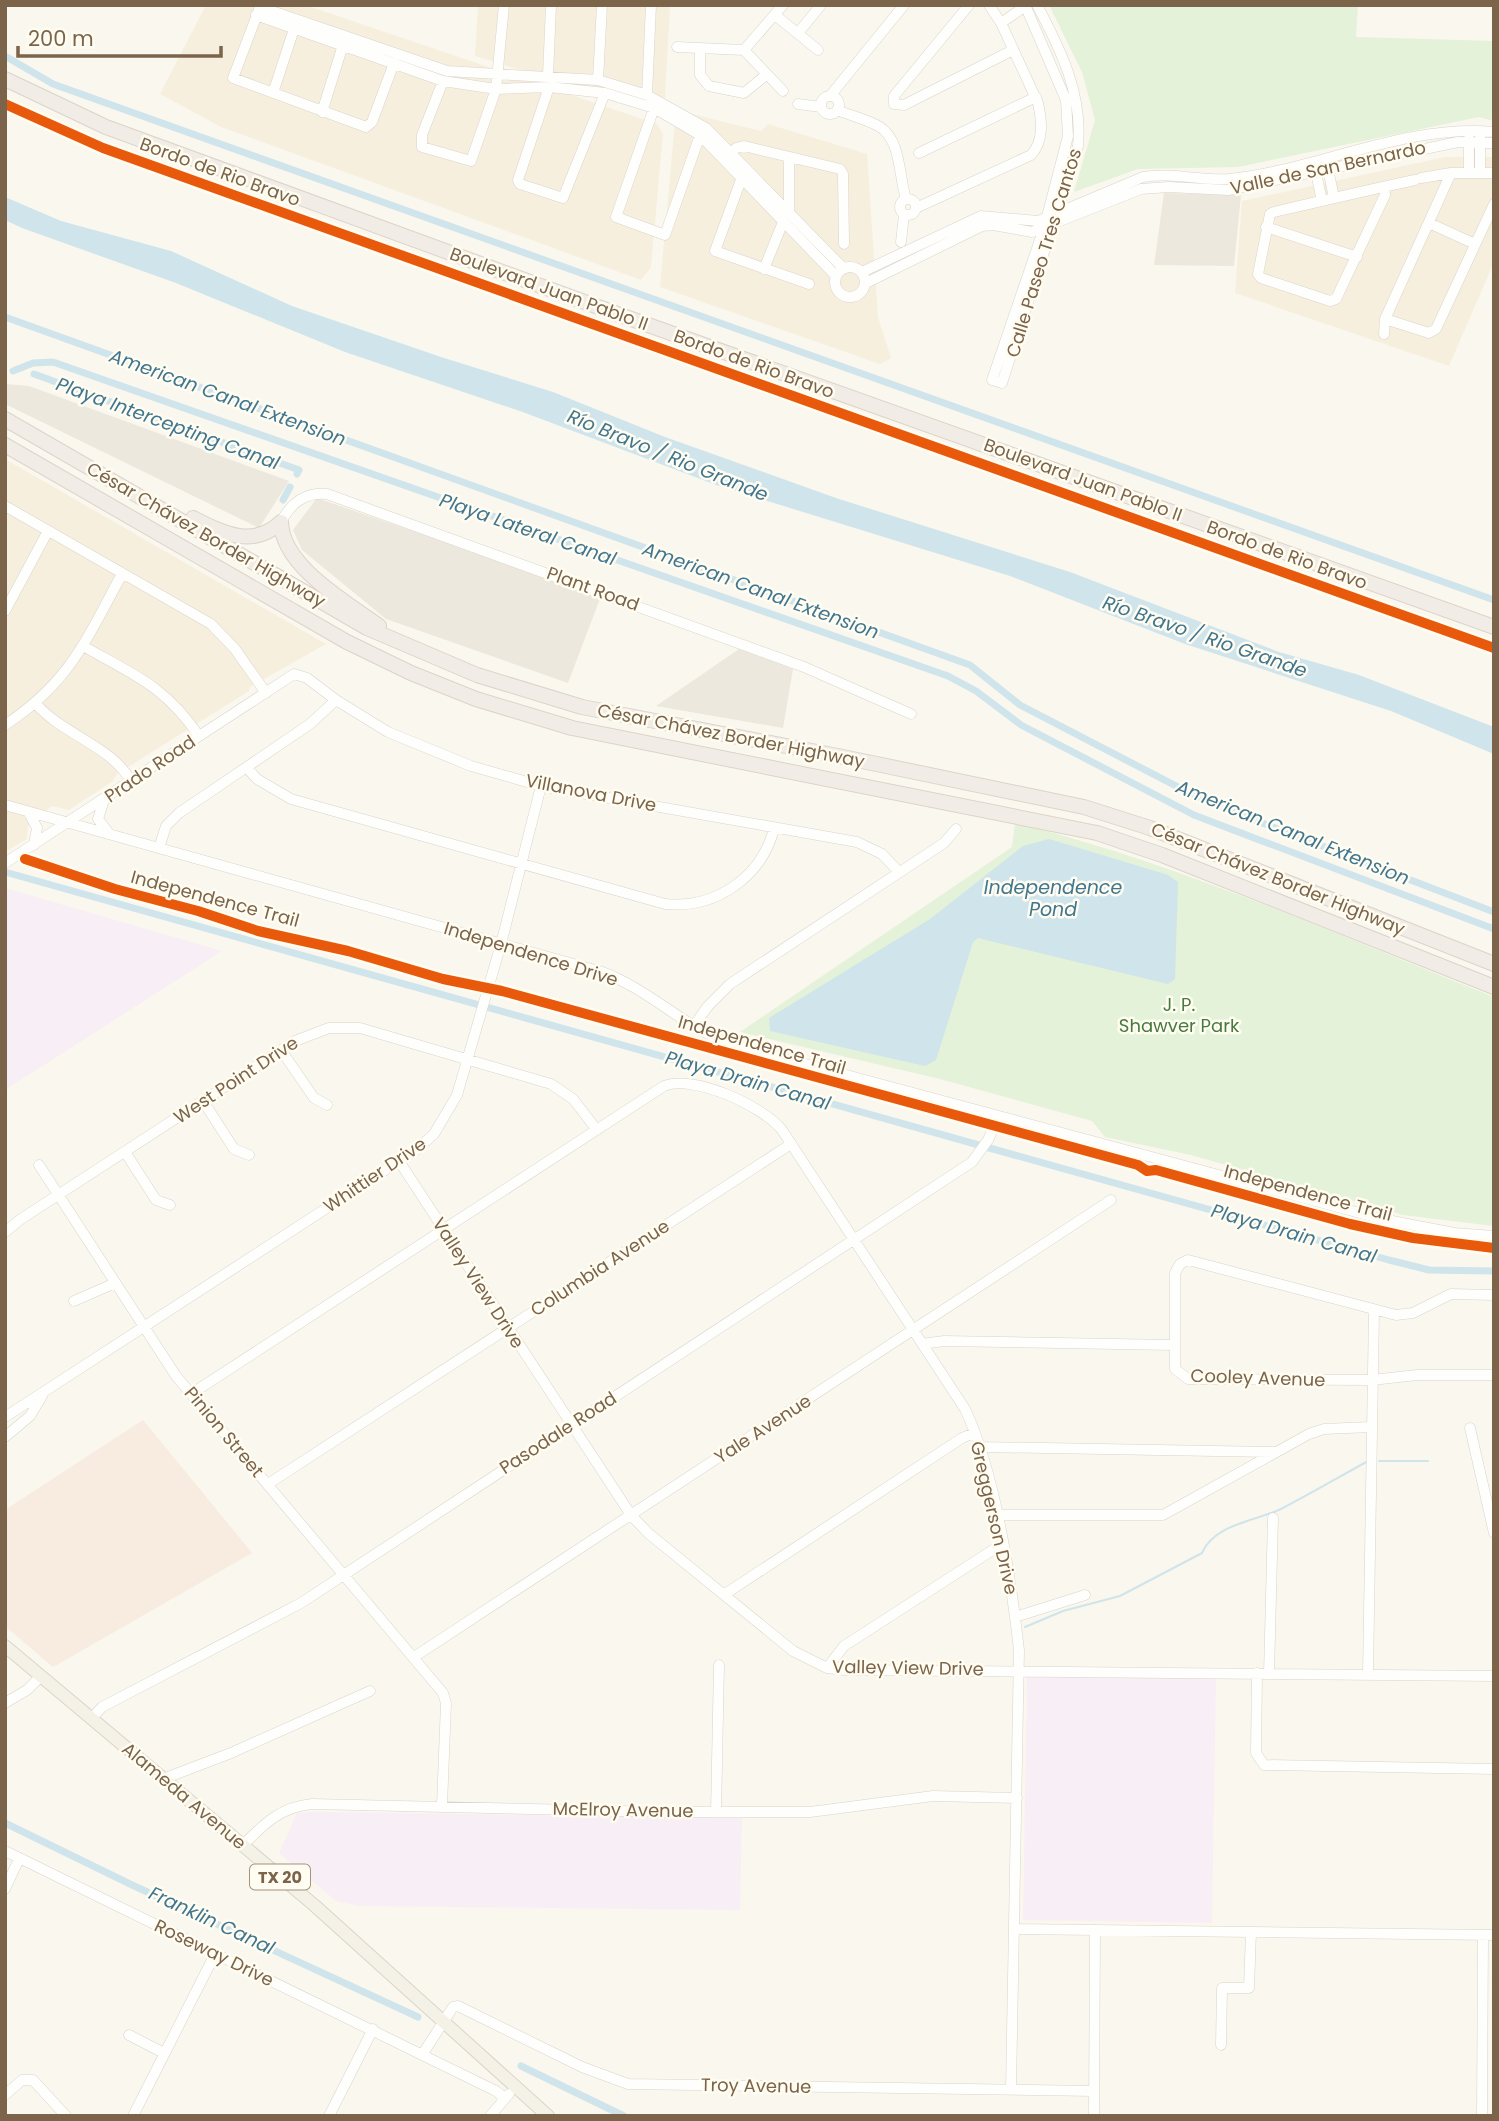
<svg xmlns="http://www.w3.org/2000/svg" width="1499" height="2121" font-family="Poppins,sans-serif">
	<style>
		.residential { fill: #f6efde }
		.commercial { fill: #f8ebdf }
		.industrial { fill: #ede8de }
		.education { fill: #f8eef5 }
		.green { fill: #e3f2d8 }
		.water { fill: #cfe4eb }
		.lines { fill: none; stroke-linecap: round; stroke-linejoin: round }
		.stream { stroke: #cfe4eb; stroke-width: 2 }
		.canal { stroke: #cfe4eb; stroke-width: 7 }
		.minor-casing { stroke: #d9d4cc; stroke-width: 11 }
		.major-casing { stroke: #dbd4ca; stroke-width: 14 }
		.highway-casing { stroke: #dbd4ca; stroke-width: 16 }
		.minor { stroke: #fefefc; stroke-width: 10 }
		.major { stroke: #f4f1e6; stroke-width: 12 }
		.highway { stroke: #f2ece6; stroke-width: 14 }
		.cycleway-casing { stroke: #fffcf1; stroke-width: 15 }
		.cycleway { stroke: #e8590c; stroke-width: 10 }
		.labels { text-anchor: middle; stroke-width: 5; stroke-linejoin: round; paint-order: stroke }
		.shield { fill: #fffcf1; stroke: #a3927c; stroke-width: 2 }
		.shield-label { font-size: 16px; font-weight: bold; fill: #7b644a }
		.street-label { font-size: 18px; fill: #7b644a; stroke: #fffcf1 }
		.park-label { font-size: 18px; fill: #477b3e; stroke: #fffcf1 }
		.water-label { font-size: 19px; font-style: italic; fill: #417690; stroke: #fffcf1 }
	</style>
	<rect width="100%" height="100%" fill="#faf7ee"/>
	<path class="residential" d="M206,5H305L657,124L663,134L651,267L641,280L221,127L160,94Z
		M478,5H670L664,114L475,56Z
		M676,110L761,131L768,124L867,154L878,317L891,358L880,364L660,287Z
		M1445,157H1494V262L1449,366L1235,293L1242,201Z
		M5,459L326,644L250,687L249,691L117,774L113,781L69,810L52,806L28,826L27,839L8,850L5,849Z"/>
	<path class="commercial" d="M143,1420L252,1553L53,1667L5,1626V1510Z"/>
	<path class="industrial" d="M1164,193L1241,195L1234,266L1154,265Z
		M5,384L29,386L289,481L259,528L5,404Z
		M317,498L601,596L568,683L386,619L302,550L293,530Z
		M739,649L793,669L783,728L656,706Z"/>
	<path class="education" d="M5,888L222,951L5,1090Z
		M1027,1676L1216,1678L1212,1923L1023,1920Z
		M316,1812L742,1818L740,1910L359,1906L336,1901L279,1853L297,1813Z"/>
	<path class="green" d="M1049,5H1358L1356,37L1494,41V121L1479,117L1238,167L1138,169L1074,192L1095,120L1082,72Z
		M1015,823C1180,864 1336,934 1494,997V1226L1403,1215L1191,1155L1105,1137L1092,1121L940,1079L740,1032L1012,847Z"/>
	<path class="water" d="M5,197L61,221L171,251L292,306L441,357L553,392L665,437L836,498L1070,572L1279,652L1359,675L1494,727V754L1391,711L1185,644L1010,576L719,486L520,411L345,352L176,283L22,228L5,220Z
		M1049,839L1168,875L1178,882L1175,979L1168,984L978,938L973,942L936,1060L925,1066L770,1031L769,1018L930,919L1023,846Z"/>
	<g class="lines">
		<path class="stream" d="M1379,1461H1428
			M1025,1627L1063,1611L1120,1596L1202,1553C1214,1524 1256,1521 1281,1509C1310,1494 1339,1477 1368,1461"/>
		<path class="canal" d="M5,56L53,84L1494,600
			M5,317L970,665L1020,705L1205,801L1494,912
			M13,371L33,363L53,362L948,676L976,691L1021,725L1194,815L1494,929
			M34,374L299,470L297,474
			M283,500L290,487
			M5,872L1389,1260L1429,1270L1494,1271
			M5,1823L130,1884L418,2017
			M521,2066L624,2116"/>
		<defs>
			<path id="minor" d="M969,5L894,96V104L904,105L1013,50
				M1025,5L1066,100L1068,136L1044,228L992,380L1002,383L1078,146C1083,95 1061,50 1037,5
				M256,15L443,81L496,89L549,87L605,93L654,108L700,135L836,276
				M775,15L818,50
				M1001,23L1027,5
				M798,33L821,5
				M677,47L744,50L783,5
				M700,50V75L709,86L744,93L766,75
				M744,50L783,91
				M394,63L372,122L366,127L233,78L260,7L447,71L598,80L647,95L706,128L844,269
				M548,76L551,5
				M598,80L602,5
				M443,81L422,135V147L471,161L496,89L504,5
				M549,87L518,180L520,184L563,198L605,93
				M273,93L294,29
				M647,95L651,5
				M830,96L904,5
				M821 105a9 9 0 1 1 18 0a9 9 0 1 1-18 0Z
				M798,104L821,107
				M654,108L616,217L665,235L700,135
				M837,110C851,116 867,119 880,127C901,140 899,177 906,199
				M322,112L343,45
				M1480,138V172
				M919,153L1036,97
				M729,158L736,148L744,146L840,169L843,174L844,244
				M1327,164L1334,198
				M1315,168L1322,201
				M1469,172V139
				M742,177L715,251L809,284
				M1421,178L1451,173H1494
				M1384,187L1385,195L1336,299L1330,301L1261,278L1258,274L1270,214L1274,212C1321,201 1368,190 1415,180
				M900 207a8 8 0 1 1 16 0a8 8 0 1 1-16 0Z
				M916,208L1031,155C1044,141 1042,121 1038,103L1001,23L989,5
				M789,210V157
				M1429,223L1475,244
				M1266,227L1357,257
				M901,242L904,215
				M835 282a15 15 0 1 1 30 0a15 15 0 1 1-30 0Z
				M764,269L783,222
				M862,272L981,216L1038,221L1143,177C1172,172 1200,181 1229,179C1318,170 1403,124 1494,132
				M866,283L982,226L993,225L1032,232L1141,189L1169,187L1228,190L1458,142L1494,143
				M1385,319L1429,333L1436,329L1494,204
				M1384,334L1385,319L1451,173
				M5,506L211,624L235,649L266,693
				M281,522C291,503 305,492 327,494L804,667L911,714
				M5,611L48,531
				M83,646C134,675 165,686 199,736
				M37,705C64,735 111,746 131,781
				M5,725C70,682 86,640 122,574
				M247,768L257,779L291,799L665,904C715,909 761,878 774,829
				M104,800L98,819L108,832
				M5,805L602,972C648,989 682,1025 727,1043L1382,1219L1454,1233L1494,1236
				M29,813L37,828L34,845
				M159,848L166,826L179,813L310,724L336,700
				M5,863L294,674L307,678L336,700L388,732L471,766L541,786L857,842L882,854L899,872
				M693,1027L708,1006L730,984L944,843L956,829
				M281,1050L314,1098L327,1105
				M203,1101L234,1149L249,1155
				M125,1152L156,1200L170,1205
				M399,1161L631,1515L648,1533L793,1651L827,1668L845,1670L1494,1676
				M39,1165L176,1376L443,1693L446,1703L442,1806
				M5,1232L21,1219L295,1041L329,1028H360L551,1084L573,1099L597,1130
				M1494,1295L1451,1294L1413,1313L1396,1315L1188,1260L1180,1264L1175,1273V1369L1188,1379L1372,1380L1417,1375H1494
				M74,1301L115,1283
				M922,1344L944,1341L1173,1345
				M191,1394L664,1086C693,1074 763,1106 782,1130L965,1409C995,1472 1011,1580 1019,1650L1011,2089
				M5,1417L416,1150L434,1134L457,1095L501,944L541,786
				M1470,1428L1494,1533
				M5,1437L30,1416L42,1396
				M980,1447L1276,1452
				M268,1484L791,1144
				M996,1515H1163L1309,1434L1324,1429L1371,1427
				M725,1594L962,1438L974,1433
				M1015,1617L1085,1595
				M414,1657L1111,1200
				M827,1668L844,1646L1002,1544
				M1257,1673L1256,1753L1264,1765L1494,1769
				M1269,1674L1273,1518
				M1368,1675L1374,1311
				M5,1703L27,1690L41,1676
				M92,1718L102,1707L301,1603L972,1162L988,1140L998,1117
				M163,1779L231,1753L370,1691
				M716,1812L719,1665
				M243,1845C264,1824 280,1807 312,1804L665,1812H810L933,1796L1017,1798
				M5,1851L496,2091L505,2098
				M5,1889L19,1859
				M1014,1929L1494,1935
				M129,2035L164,2053
				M1221,2045L1222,1988H1249L1251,1932
				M422,2055L453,2007L458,2006L582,2067L628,2084L1093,2091
				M5,2095L22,2080H33L66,2116
				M133,2116L215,1954
				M329,2116L373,2029
				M490,2116L509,2094
				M1094,2116L1095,1930
				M1482,2116L1483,1935"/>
			<path id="major" d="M5,1646L314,1905L548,2116"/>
			<path id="highway" d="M5,79L106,127L623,316L1494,627
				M5,419L367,628L477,675L582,707L838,756L1084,807L1150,828L1494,964
				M5,445L347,642L411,673L476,699L572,728L1097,833L1162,855L1494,987
				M193,518C223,533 253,549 281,522
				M281,522C282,566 346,602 379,626"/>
		</defs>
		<use href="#minor" class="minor-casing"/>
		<use href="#major" class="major-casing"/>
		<use href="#highway" class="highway-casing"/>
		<use href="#minor" class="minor"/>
		<use href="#major" class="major"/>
		<use href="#highway" class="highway"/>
		<defs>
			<path id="cycleway" d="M5,104L103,148L1494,648
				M25,859L115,889L198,911L258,931L348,951L443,979L502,991L1138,1165L1147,1171L1156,1170L1350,1224L1413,1238L1494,1248"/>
		</defs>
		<use href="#cycleway" class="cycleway-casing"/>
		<use href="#cycleway" class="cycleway"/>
	</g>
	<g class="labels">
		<rect class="shield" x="250" y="1864.5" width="60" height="25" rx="5"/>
		<g class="shield-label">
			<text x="280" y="1883">TX 20</text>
		</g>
		<g class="street-label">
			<text transform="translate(1328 168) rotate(-12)" y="6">Valle de San Bernardo</text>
			<text transform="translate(220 172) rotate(20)" y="6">Bordo de Rio Bravo</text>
			<text transform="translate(1044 253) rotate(-73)" y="6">Calle Paseo Tres Cantos</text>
			<text transform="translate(549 289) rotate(20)" y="6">Boulevard Juan Pablo II</text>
			<text transform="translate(754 364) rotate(20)" y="6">Bordo de Rio Bravo</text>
			<text transform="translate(1083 480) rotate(20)" y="6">Boulevard Juan Pablo II</text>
			<text transform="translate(206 535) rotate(30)" y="6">César Chávez Border Highway</text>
			<text transform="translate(1287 555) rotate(20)" y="6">Bordo de Rio Bravo</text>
			<text transform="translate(593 589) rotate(20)" y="6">Plant Road</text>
			<text transform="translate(731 736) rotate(11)" y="6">César Chávez Border Highway</text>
			<text transform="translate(150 769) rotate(-34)" y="6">Prado Road</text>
			<text transform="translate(591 793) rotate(11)" y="6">Villanova Drive</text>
			<text transform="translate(1278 879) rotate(22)" y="6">César Chávez Border Highway</text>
			<text transform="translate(215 899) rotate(15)" y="6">Independence Trail</text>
			<text transform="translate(531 954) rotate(17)" y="6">Independence Drive</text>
			<text transform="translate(762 1045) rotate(16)" y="6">Independence Trail</text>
			<text transform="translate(236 1080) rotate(-33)" y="6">West Point Drive</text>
			<text transform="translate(375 1175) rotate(-34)" y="6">Whittier Drive</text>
			<text transform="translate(1308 1193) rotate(15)" y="6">Independence Trail</text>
			<text transform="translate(600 1268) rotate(-33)" y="6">Columbia Avenue</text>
			<text transform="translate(478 1283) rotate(57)" y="6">Valley View Drive</text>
			<text transform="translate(1258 1378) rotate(2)" y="6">Cooley Avenue</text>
			<text transform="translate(763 1429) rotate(-33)" y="6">Yale Avenue</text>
			<text transform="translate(224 1432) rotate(50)" y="6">Pinion Street</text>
			<text transform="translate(558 1433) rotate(-33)" y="6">Pasodale Road</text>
			<text transform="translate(994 1518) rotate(77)" y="6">Greggerson Drive</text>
			<text transform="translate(908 1668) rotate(1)" y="6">Valley View Drive</text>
			<text transform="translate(184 1796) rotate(40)" y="6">Alameda Avenue</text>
			<text transform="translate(623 1810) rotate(1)" y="6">McElroy Avenue</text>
			<text transform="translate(214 1953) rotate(26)" y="6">Roseway Drive</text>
			<text transform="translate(756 2086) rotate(1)" y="6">Troy Avenue</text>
		</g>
		<g class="park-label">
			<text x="1179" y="1011">J. P.<tspan x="1179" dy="21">Shawver Park</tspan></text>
		</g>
		<g class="water-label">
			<text transform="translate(228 397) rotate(20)" y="7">American Canal Extension</text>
			<text transform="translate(168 423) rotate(20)" y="7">Playa Intercepting Canal</text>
			<text transform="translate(668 455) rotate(22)" y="7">Río Bravo / Rio Grande</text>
			<text transform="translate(528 529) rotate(19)" y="7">Playa Lateral Canal</text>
			<text transform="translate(761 590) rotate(20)" y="7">American Canal Extension</text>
			<text transform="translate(1205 636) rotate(19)" y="7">Río Bravo / Rio Grande</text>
			<text transform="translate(1293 832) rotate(22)" y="7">American Canal Extension</text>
			<text x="1053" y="894">Independence<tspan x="1053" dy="22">Pond</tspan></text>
			<text transform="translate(748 1080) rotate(16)" y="7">Playa Drain Canal</text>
			<text transform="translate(1294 1233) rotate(16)" y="7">Playa Drain Canal</text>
			<text transform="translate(212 1920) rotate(25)" y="7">Franklin Canal</text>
		</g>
	</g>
	<rect width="1499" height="2121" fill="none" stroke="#7b644a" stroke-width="14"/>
	<path d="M18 46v10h203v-10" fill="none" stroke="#7b644a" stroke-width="3.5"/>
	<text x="28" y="46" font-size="21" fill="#7b644a" stroke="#fffcf1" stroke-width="5" paint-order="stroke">200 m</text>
</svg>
